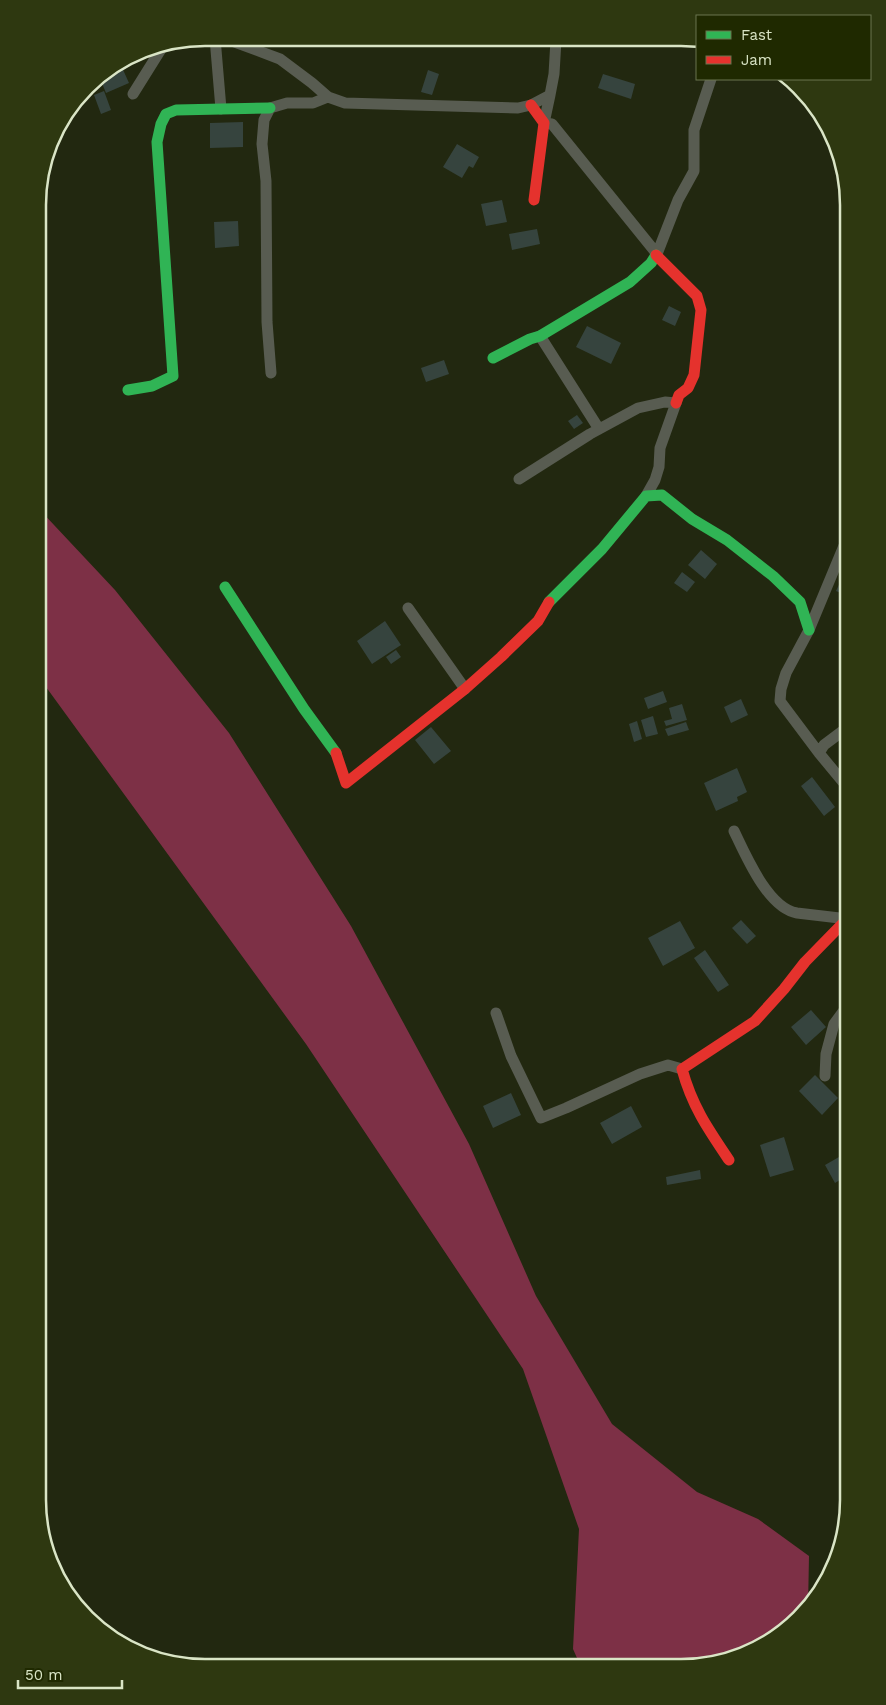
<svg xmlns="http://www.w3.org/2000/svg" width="886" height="1705" font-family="'Work Sans',sans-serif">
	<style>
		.green { fill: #7d3046 }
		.building { fill: #36443e }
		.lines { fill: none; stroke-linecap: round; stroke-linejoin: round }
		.street { stroke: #585c51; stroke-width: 11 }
		.fast { stroke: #30b455; stroke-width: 11 }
		.jam { stroke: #e5322d; stroke-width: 11 }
		.rim { fill: none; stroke: #dae5c6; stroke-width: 2.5 }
	</style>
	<rect width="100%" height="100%" fill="#222810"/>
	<path class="green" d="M39,509L115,590L229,733L351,926L469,1144L536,1296L612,1424L697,1492L758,1519L809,1556L808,1608L774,1639L735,1659L681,1667H581L573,1649L579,1529L523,1369L306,1044L38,676Z"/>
	<path class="building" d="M120,63L129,83L106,93L99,76Z
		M428,70L439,74L432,95L421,92Z
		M603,74L635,84L631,99L598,88Z
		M104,91L111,110L101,114L94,95Z
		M243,122V147L210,148V123Z
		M457,144L479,157L473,168L469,166L462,178L443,167Z
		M502,200L507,222L486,226L481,204Z
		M238,221L239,246L215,248L214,222Z
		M537,229L540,244L512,250L509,234Z
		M669,306L681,312L675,326L662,320Z
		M587,326L621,343L611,364L576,347Z
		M444,360L449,374L426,382L421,368Z
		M577,415L583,423L574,429L568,421Z
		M701,550L717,564L705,579L688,565Z
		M682,572L695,582L687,592L674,583Z
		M843,576L848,578V596L836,591Z
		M385,621L401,645L372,664L357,641Z
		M396,650L401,657L391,664L386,657Z
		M663,691L667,702L648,709L644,698Z
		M741,699L748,715L731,723L724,707Z
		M682,704L687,720L666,726L664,721L672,719L669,708Z
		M653,716L658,734L646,737L641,720Z
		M637,721L642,739L634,742L629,724Z
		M686,722L689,730L668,736L665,729Z
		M431,727L451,751L434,764L415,740Z
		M737,768L747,792L737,797L738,801L716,811L704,783Z
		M812,777L835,807L824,816L801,786Z
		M741,920L756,936L747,944L732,928Z
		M680,921L695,948L663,966L648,938Z
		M705,950L729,985L718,992L694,958Z
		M811,1010L826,1027L806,1045L791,1027Z
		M815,1075L838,1098L822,1115L799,1091Z
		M511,1093L521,1115L493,1128L483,1106Z
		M631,1106L642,1127L612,1144L600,1123Z
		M784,1137L794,1170L770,1177L760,1145Z
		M846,1153L848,1158V1175L835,1183L825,1165Z
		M700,1170L701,1179L667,1185L666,1177Z"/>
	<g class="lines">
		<path class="street" d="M215,38L221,109
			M218,38L232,41L280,59L312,83L328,97L345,103L518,108L531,105L550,95L554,74L556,40
			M133,94L163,46
			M550,95L544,123L552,124L657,254
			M657,254L678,200L694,171V130L711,79
			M540,336L599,429
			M271,373L267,322L266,181L262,144L264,120L270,108L287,103H313L328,97
			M519,479L590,434L638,408L665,402L676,403L660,448L659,467L655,480L646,496
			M408,608L465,689
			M819,753L824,745L848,727
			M848,788L819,753L780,701L781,689L786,673L809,630L848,536
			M734,831C746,856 768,908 797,913L848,919
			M496,1013L511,1056L541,1118L566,1108L640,1074L668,1065L682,1069
			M825,1076L826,1054L834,1024L848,1005"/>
		<path class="fast" d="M493,358L530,339L540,336L630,282L651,263L656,255
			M128,390L152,386L173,376L157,142L161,124L166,114L176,110L270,108
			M225,587L304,709L336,753
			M549,602L602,549L646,496L662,495L692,519L727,540L773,576L800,602L809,630"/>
		<path class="jam" d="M531,105L544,123L534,200
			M656,255L697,296L701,310L694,375L688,388L679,395L676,403
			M336,753L346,783L465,689L501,657L538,621L549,602
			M729,1160C708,1129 692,1106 682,1069L755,1021L784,989L805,962L847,919"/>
	</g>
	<path d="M0 0H886V1705H0ZM205 46H681A159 159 0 0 1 840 205V1500A159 159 0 0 1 681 1659H205A159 159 0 0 1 46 1500V205A159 159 0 0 1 205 46Z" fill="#2e3810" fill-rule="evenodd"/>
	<path class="rim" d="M205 46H681A159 159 0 0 1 840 205V1500A159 159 0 0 1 681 1659H205A159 159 0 0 1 46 1500V205A159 159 0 0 1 205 46Z"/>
	<rect x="696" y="15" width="175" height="65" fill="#1f2900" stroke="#6a744f"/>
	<rect x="706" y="31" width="25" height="8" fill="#30b455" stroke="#6a744f"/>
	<text x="741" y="40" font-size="15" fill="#dae5c6">Fast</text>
	<rect x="706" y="56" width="25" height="8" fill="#e5322d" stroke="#6a744f"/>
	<text x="741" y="65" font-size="15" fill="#dae5c6">Jam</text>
	<path d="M18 1680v8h104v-8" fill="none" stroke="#dae5c6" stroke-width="2.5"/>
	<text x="25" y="1680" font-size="15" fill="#dae5c6" stroke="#1f2900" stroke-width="4" paint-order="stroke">50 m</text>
</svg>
